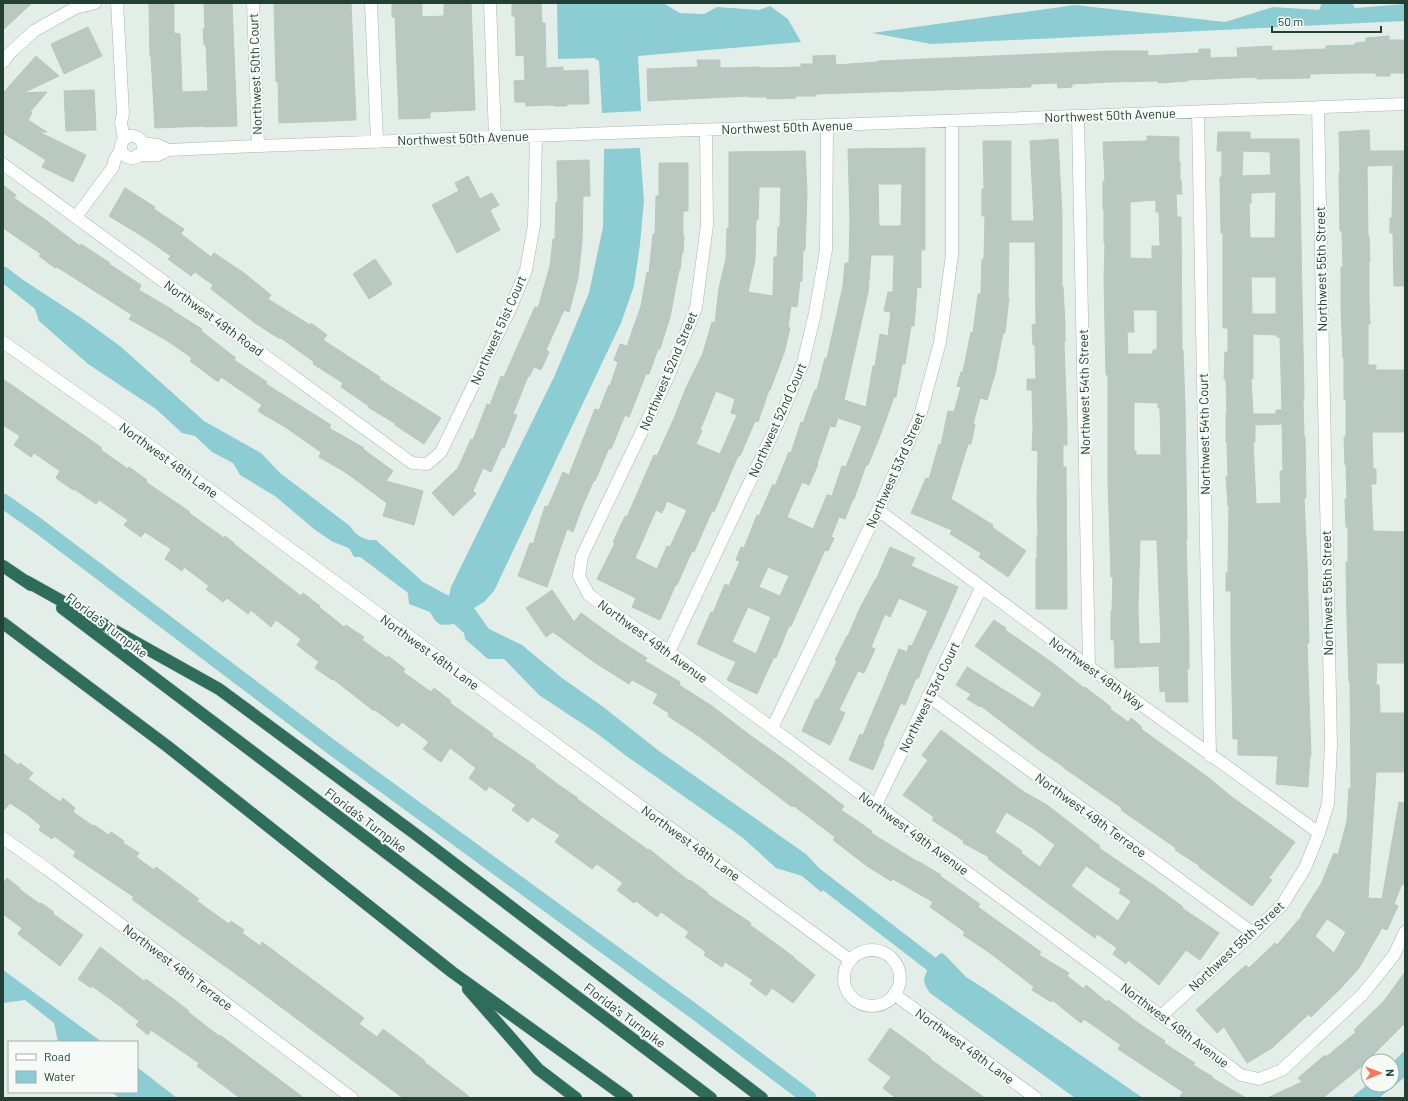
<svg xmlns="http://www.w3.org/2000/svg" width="1408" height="1101" font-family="Barlow,sans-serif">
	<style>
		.water { fill: #8cccd3 }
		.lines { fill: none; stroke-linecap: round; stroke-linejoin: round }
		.canal { stroke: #8cccd3; stroke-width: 15 }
		.building { fill: #b9c9c2; stroke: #b6c8bf; fill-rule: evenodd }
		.minor-casing { stroke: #a6b6b0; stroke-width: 13 }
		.motorway-casing { stroke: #c1cac7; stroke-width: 13 }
		.minor { stroke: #fff; stroke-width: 12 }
		.motorway { stroke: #2e6d5c; stroke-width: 12 }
		.labels { text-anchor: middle; stroke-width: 4; stroke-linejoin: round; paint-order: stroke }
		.street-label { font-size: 13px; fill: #234036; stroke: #f5faf7 }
	</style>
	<rect width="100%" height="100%" fill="#e4eee9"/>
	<path class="water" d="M557,3H663L680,13L704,14L717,7L759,10L770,6L788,19L801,42L638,56L641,111L602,113L599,61L594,58L558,59Z
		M1322,3H1352L1355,8L1405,4V21L931,44L872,33L1075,5L1225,22L1273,7L1319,10Z
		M640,148L644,201L640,244L634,286L621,323L494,591L484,602L474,608L489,629L522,645L562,678L602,706L659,751L806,854L831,881L821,892L802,876L776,868L743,838L625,755L595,732L539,695L504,659H488L465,639L464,633L454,624C439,626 437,625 430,612L409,604L406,576L372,547L359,557H354L349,548L333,542L314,529L275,496L240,475L233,463L212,452L195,436L182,433L156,409L88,364L39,321L34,306L20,297L27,289L3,271V267L80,317L120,346L204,421L261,453L280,473L350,526C356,536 365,541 376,540L423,582L449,596L451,587L555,375L589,293L603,227L604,149Z
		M942,953L946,956L966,977L982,987L1143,1098H1075L930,993C927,989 925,985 924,981C924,974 935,955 942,953Z
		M3,970L102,1042H58L54,1023L25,1000L3,1003Z
		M1405,1050V1077L1379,1098H1351L1368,1084V1085H1392V1063Z
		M137,1067L177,1098H119L112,1092H137Z"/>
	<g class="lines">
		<path class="canal" d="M3,274L40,303
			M3,501L36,524L334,749L695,1012L809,1098
			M350,540L422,594
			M813,873L947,976"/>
	</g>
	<path class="building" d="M3,3H32L3,30Z
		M149,3H174V33L180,34L182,92L208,91L206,45H204L203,29H205L204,3H232L237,126L204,127V126L155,128L151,56H150Z
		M274,3H351L356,120L279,123L278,81L276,82Z
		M392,3H422V17L444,16V3H471L475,110L430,112V118L399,119L395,17H392Z
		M512,3H541L542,23H545L546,68L563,67V71L588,70L589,104H567V106H554V105L526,106V102H515L514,81L525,80L524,55L516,56L515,16H512Z
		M88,27L102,56L64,74L51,44Z
		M1389,36V40H1405V73H1390V76H1376V73H1356L1310,74V78L1257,79V77L1188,80V81L1158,83V81L1110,82L1072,84V87L1058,88L1057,83L1031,84V87L816,94V96H796V98L767,99V97H748V96L648,101L647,69L698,67L697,60H720V68L760,67V68L801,67V64H813V56L835,55L836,65L878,62V61L1109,51H1148V56L1199,53V49H1210V58L1238,57L1237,48L1272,46V51L1326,49V46L1355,45V43L1366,42V38Z
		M36,56L59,76L23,93L47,92L30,112L32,113L28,120L47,132H39L86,155L73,182L42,167L46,160L3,133V93Z
		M94,90L96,130L66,131L64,91Z
		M1369,130L1370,151H1405V286H1394L1393,233H1390V218H1392L1393,165L1367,166L1368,237L1369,236L1370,261H1369V301L1370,324H1368V365H1376V370H1405V432H1372L1373,469H1376V484H1371L1373,531L1405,532V663H1377L1376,685H1379L1380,713H1405V772H1376L1368,898L1382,899L1399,802L1405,803V885L1402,884L1394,904L1398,906L1387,930L1382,928L1359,968L1341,988L1311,1017L1309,1014L1272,1048L1247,1063L1224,1027L1217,1033L1196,1010L1246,965L1249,968L1275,943L1277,945L1302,916L1301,915L1321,884L1334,853L1338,855L1347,821L1349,788H1351L1350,682H1349L1347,619L1346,562H1348V527H1346L1345,499H1347L1346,464L1345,465L1344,437H1346V399H1344V358H1343L1341,307V267H1343L1342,231H1340L1339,173H1340L1339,132ZM1327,919L1346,932L1334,953L1315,936Z
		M1218,132H1250V139H1299L1304,399H1303L1304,437H1305L1306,498H1304L1307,560L1309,643H1307L1311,756H1310L1308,787L1276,784L1278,756L1238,755V739H1233L1231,644V591H1226V573H1228L1229,506H1228L1226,477H1228L1227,442H1226V413H1227L1226,379H1224L1225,352H1228V328H1223V233H1221L1220,177H1222V151H1217ZM1243,151L1270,152L1271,175L1242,176ZM1276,192L1275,238H1250L1249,203H1251V193ZM1251,277H1276V314H1252ZM1253,334L1277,335V337H1280L1282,410H1276V414H1253L1251,379H1253ZM1282,424L1283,471H1280L1281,503L1256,504L1253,442H1255V425Z
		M1147,136L1179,137V162H1180V180H1181L1182,194H1176L1177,217H1181L1182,350H1183L1185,406L1187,539H1186L1189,642V669H1187L1188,702H1166L1165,691L1160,692L1159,666L1115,668L1114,640H1111V611H1112L1113,577H1111L1108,480V375H1106L1104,279L1105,243H1104V209H1103V181H1105L1103,142L1147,141ZM1156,200V212H1159L1160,246H1152V259L1130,258V202ZM1133,310H1157V350H1153V354H1128L1127,332H1134ZM1134,402L1158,403V408H1160L1161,455H1136V451H1134ZM1140,540H1157L1161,643L1139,644L1138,607Z
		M1058,139L1062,215V287H1063L1065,324V342H1064L1067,429V445H1063V467H1066L1067,609H1036V558L1037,559V535H1038L1037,504L1038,451L1032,450L1033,429L1032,390H1027V379H1036L1035,345H1033L1032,325L1036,324L1035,242H1009L1008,298H1009L1005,333H1003L995,374L987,400L980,398L973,424H975L971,444H968L951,499L993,525L992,527L1026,551L1008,577L979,557L981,553L950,534L952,530L911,513L926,478L929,479L939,444L941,445L948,411L954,412L961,387L957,386L961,372H963L971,332L973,333L978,294H981L982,259H984L985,216H982V189H984L983,141H1011V221H1034L1030,141Z
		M925,148V250H921V288L917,287L914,326H911L905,364H902L896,397H894L881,433L868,465H866L854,499H853L845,519L839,517L831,537L834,538L828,551L825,550L791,626H789L776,658L774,657L757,694L727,680L736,662L697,644L711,612L713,613L725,584L729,586L740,561L736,560L741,547L744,548L757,515L759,516L773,484L775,486L789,452L791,453L801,422L803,423L815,390H817L825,358H827L843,286L845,263H849L850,219L848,149ZM878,184H902L901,226H879ZM871,255H894L893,292H888L884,311L891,312L888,336L880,334L875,366H873L866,407L844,400L868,292ZM838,418L862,426L846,467L842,466L832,496L827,495L813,529L787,517L802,482L809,485L818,464H817L830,426L835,427ZM768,567L789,576L780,596L759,587ZM748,607L771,617L756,654L732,642Z
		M805,151L807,192L805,250H803L802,281H800L797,307L791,306L788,327L790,328L784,353L770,390H769L758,422L755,421L740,456H738L714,512L712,511L694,552L692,551L677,585L676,584L660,620L632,607L636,598L597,579L615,543L613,542L625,516L627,517L654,455L657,456L675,416L686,388L703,353L712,322L715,323L719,288L726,259L727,228H729V152ZM759,187H781L780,227H778L777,257H774L773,296L748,292L755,260L756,220H758ZM716,391L735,399L731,413L737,415L720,454L696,444L702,431L700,430ZM667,501L687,510L670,547L667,546L657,569L635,558L656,510L662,513Z
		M589,160L590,196H583L582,242L578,278L569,312L564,310L546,350L549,352L541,370L534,367L529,377L528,376L513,414L517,415L504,448L502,447L491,472L483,468L473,491L476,494L453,516L432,493L458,468L471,439L473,440L487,404L490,405L501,376L504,377L535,307L538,308L550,266L553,239H555L556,202H558L557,161Z
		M659,163H688V211H683V236H684L683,253L682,252L680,270H679L670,317L660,349H658L649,374H646L629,417L625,415L611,449L609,448L595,481L594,480L582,507L573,532L567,529L547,587L518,576L530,543L533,544L545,506L548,507L563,472L569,475L595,409L599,410L609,385L610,386L618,362L614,360L620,344L627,346L641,306L647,272L649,273L653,234H655L656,196H659Z
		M468,176L480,199L492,193L499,205L490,210L500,230L457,253L432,205L459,191L455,183Z
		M3,185L16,195L14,198L43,218L80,246L81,244L110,263L109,264L141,285L139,290L173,310V311L202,329L201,331L236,358L234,360L267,382L266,384L331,425L329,428L364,448L363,449L393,471L386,481L423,491L414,525L383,516L387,503L345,472L319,457L321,452L285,427L258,411L262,405L221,377L218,382L190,361L192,358L166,340L129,319L132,315L93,290L57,267L55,268L39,256L41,254L3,228Z
		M125,188L155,207L154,209L184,229L181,234L211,257L214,253L244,273L271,295L268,299L310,325L311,323L327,335L323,340L380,377L379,379L441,418L424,444L395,425L396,424L368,407L369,406L341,387L343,383L313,364L314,362L281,338L280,339L255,323L211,289L213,285L195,272L191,276L168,259L171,256L142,236L109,216Z
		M375,259L392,284L369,299L353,274Z
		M3,379L102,448L101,450L128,469L129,467L147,480L146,482L190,512L189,513L224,538L225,536L234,543V544L301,596L303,593L320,606L319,607L344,627L346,625L364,637L362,640L387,658L388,656L405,669L403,672L431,692L434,688L451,701L450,703L493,734L492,736L536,766L535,767L560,786L578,798L577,799L648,850L649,849L689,881L690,880L708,893L707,894L751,923L750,925L794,957V958L815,975L793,1003L772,988L766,996L750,984L753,980L725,962L722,967L704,955L706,952L685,937L689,932L661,912L657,917L636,901L634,903L617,890L623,883L597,864L592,869L555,842L560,835L532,817L528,822L512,810L516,805L489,786L486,791L469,778L476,768L450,748L441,762L423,749L429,742L402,722L398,727L375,710L374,711L333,679L332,680L315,668L319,662L297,645L301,639L276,620L271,627L251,610L248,614L227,598L223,602L206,589L209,586L184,567L182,571L165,559L171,549L145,532L141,537L124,525L128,520L99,500L96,504L74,489L73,490L56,478L60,471L34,453L31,457L14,445L20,436L3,425Z
		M890,547L915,558L911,566L958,587L931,649H930L918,679L916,678L905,705L901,703L883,743L884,744L873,770L849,760L860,734L863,735L899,649L907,652L909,645L912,646L928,611L899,598L890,617L885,614L871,647L875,649L864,673L858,671L839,710L845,713L830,745L802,731L816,699L818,700L837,661L835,660L847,636H848L859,610L875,580H876Z
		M552,590L574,622L581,613L617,639L647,658L645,661L680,682L679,685L712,706L751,736L785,760L844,806L841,810L872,831L871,833L918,862V861L941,875L940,876L980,904L978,907L1041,952L1039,955L1069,973L1067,976L1084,989L1086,985L1107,1002L1108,1000L1131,1017V1018L1165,1041L1164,1043L1195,1063L1193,1065L1213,1077L1212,1078L1246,1098H1179L1183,1092L1118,1049L1121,1045L1084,1019L1081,1023L1052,1000L1051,1002L1032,990L1034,987L990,953L963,935L965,932L930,907L933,902L893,879L891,881L867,866L833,840L835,837L794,806L792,807L700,737L668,716L669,713L653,703L658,694L632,680L629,684L594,662L553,632L546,637L526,608Z
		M994,620L1006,628L1005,630L1050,661L1084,688L1085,687L1111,707L1110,709L1128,722L1131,718L1142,727L1141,729L1205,775L1232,797L1295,842L1269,878L1272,880L1252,906L1199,867L1200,866L1175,850L1176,848L1121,810L1122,808L1064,768V767L1040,751L981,706L980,707L967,699L971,694L956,685L967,667L1033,708L1042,694L975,646Z
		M941,730L1024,792L1047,805L1100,846L1099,848L1156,887L1183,907L1182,908L1219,933L1200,960L1186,950L1159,985L1128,960L1126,964L1113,954L1117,948L1097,934L1095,938L988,859L989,857L963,843L964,841L932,820L934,817L903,795L928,760L922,755ZM1006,812L1034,829L1055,845L1040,867L1021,853L1022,851L995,832ZM1086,866L1121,889L1119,893L1131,901L1118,921L1071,886Z
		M3,753L18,765L20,763L33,773L28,779L60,802L63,798L75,808L73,812L93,826L94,825L109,835L111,832L124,841L123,843L139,853L136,857L154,870L156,867L199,899L197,901L229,924L231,921L244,930L242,933L260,946L262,942L364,1018L359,1024L377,1037L383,1029L425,1061L424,1062L471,1098H403L250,984L145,909L132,899L134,897L73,856L76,852L54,836L52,839L39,830L41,826L28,815L10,803L3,811Z
		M7,878L20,888L19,889L40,904L41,903L54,912L53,914L83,935L60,966L18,934L22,928L3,914V884Z
		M100,947L144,981L146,979L176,1001L189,1011L188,1012L219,1036L220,1035L304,1098H240L197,1066L199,1063L151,1030L148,1035L136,1025L139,1021L124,1010V1009L92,986L91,988L78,979Z
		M1405,972V1023L1372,1056L1373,1057L1323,1098H1267L1302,1082L1298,1078L1325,1055L1326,1057L1356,1032L1354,1030L1384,1001Z
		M890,1028L931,1058L930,1059L985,1098H896L883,1088L891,1077L868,1060Z"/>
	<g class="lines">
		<defs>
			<path id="minor" d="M117,3L123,113L121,123L124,139
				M253,3L258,146
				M371,3L377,142
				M490,3L495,137
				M3,62L10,53L34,31L75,8L95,3
				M1198,112L1210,756
				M1078,116L1089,667
				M706,130L707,225L696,308L668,377L582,556L579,576L589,595L669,652L1241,1075L1259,1079L1282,1070L1362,995L1394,955L1405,932
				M121 147a11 11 0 1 1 22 0a11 11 0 1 1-22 0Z
				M142,143L158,145L168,150
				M137,155H158L168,150L258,146L1405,104
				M3,164L412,463L427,464L441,452L511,307L526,270L534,225L536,136
				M76,217L113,167L115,159L121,149
				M3,342L138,437L850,960
				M878,510L1089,667L1319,833
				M669,652L782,414L803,363L815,313L826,250L827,125
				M928,696L1253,933
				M772,728L878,510L920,416L940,342L952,255V121
				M876,805L981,588
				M3,838L47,869L352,1098
				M844 978a28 28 0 1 1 56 0a28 28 0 1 1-56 0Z
				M894,994L1036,1098
				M1162,1015L1253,933L1282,905L1305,868L1319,833L1328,804L1331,745L1318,107"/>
			<path id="motorway" d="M3,566L31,585
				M26,581L219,689L418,836L762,1098
				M62,608L711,1098
				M3,623L167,746L452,972L627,1098
				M468,989L538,1069L576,1098"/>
		</defs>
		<use href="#minor" class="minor-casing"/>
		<use href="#motorway" class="motorway-casing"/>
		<use href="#minor" class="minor"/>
		<use href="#motorway" class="motorway"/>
	</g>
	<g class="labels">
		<g class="street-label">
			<text transform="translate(255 74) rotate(-92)" y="5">Northwest 50th Court</text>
			<text transform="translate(1110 115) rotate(-2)" y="5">Northwest 50th Avenue</text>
			<text transform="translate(787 127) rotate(-2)" y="5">Northwest 50th Avenue</text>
			<text transform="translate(463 138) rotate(-2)" y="5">Northwest 50th Avenue</text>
			<text transform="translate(1321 269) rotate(-91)" y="5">Northwest 55th Street</text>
			<text transform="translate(214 318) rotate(36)" y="5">Northwest 49th Road</text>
			<text transform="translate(498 330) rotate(-66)" y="5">Northwest 51st Court</text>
			<text transform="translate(668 371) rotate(-67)" y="5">Northwest 52nd Street</text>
			<text transform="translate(1084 392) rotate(-91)" y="5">Northwest 54th Street</text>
			<text transform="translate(777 420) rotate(-66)" y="5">Northwest 52nd Court</text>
			<text transform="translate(1204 434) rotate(-91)" y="5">Northwest 54th Court</text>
			<text transform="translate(169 460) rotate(36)" y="5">Northwest 48th Lane</text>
			<text transform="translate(895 470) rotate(-66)" y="5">Northwest 53rd Street</text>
			<text transform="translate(1327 593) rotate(-91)" y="5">Northwest 55th Street</text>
			<text transform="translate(107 625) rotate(37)" y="5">Florida's Turnpike</text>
			<text transform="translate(653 641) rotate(36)" y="5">Northwest 49th Avenue</text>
			<text transform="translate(430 652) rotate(36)" y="5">Northwest 48th Lane</text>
			<text transform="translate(1097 673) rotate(36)" y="5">Northwest 49th Way</text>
			<text transform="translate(929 697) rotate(-64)" y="5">Northwest 53rd Court</text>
			<text transform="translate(1091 815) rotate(36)" y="5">Northwest 49th Terrace</text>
			<text transform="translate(366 820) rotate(37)" y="5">Florida's Turnpike</text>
			<text transform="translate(914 833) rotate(36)" y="5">Northwest 49th Avenue</text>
			<text transform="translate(691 843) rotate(36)" y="5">Northwest 48th Lane</text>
			<text transform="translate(1236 946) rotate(-43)" y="5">Northwest 55th Street</text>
			<text transform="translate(178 967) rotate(37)" y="5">Northwest 48th Terrace</text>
			<text transform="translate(625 1015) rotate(37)" y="5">Florida's Turnpike</text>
			<text transform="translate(1175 1025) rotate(37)" y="5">Northwest 49th Avenue</text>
			<text transform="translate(965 1046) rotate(36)" y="5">Northwest 48th Lane</text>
		</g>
	</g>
	<rect width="1408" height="1101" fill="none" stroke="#234036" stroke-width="8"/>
	<rect x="8" y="1041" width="130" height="52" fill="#f5faf7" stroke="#a1b0aa"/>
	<rect x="16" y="1054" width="20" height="6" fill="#ffffff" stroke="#a1b0aa"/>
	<text x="44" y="1061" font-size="12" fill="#234036">Road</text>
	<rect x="16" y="1071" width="20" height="12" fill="#8cccd3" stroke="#a1b0aa"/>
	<text x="44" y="1081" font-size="12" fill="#234036">Water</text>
	<g transform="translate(1380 1073) rotate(89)"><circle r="19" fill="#f5faf7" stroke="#a1b0aa"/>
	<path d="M0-3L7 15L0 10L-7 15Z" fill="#f4785c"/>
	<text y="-6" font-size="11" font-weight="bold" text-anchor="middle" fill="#234036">N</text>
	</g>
	<path d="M1272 26v6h109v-6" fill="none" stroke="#234036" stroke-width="2"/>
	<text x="1278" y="26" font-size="12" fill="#234036" stroke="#f5faf7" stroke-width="3" paint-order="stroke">50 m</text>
</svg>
